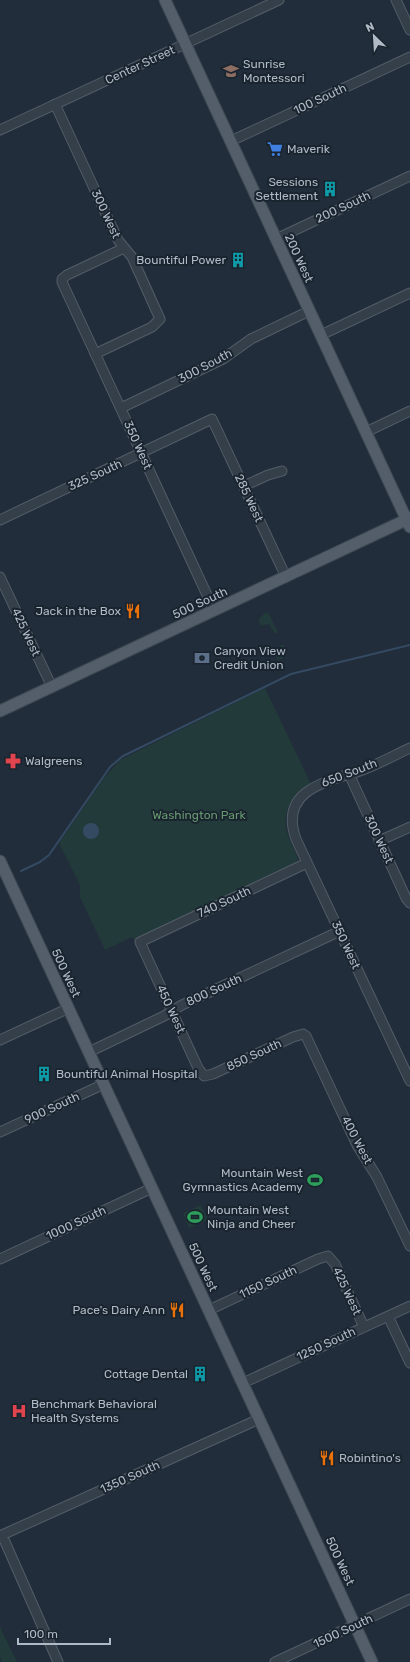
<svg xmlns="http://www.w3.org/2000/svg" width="410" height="1662" font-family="Rubik,sans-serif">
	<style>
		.green { fill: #233a3b }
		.water { fill: #344a62 }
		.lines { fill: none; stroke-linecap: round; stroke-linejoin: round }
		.stream { stroke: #344a62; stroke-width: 2 }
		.minor-casing { stroke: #535d68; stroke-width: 11 }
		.major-casing { stroke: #3e4853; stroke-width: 13 }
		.minor { stroke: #353f4a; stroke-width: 9 }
		.major { stroke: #535e6a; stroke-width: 11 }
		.labels { text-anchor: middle; stroke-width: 4; stroke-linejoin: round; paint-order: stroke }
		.poi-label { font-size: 12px; fill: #b0bac6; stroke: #1a242f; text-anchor: start }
		.street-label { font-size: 12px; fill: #b0bac6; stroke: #1a242f }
		.park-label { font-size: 12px; fill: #66986e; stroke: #1a242f }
	</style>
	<rect width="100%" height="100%" fill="#212d3a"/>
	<path class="green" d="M266,612L269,614L278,632L275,634L269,624L261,626L258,620Z
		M284,644L286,650L282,659L278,660L274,653L281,650L279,646Z
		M265,688L311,784C292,794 280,813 288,835C290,844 298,853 298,861L294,865L135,940L132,937L105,950L80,897V885L59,843L104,778L120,760Z
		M201,1205L208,1220L189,1228L183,1213Z
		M0,1627L17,1662H2L0,1657Z"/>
	<path class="water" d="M83 831a8 8 0 1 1 16 0a8 8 0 1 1-16 0Z"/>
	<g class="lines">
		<path class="stream" d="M21,871L40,862L49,855L110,767L123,756L291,674L410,645"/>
		<defs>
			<path id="minor" d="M396,0L410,30
				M55,104L118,240L132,257L160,319L152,327L95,354
				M0,130L279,0
				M231,141L410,57
				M276,239L410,176
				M124,248L67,275L62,279V282L214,610
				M321,335L410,293
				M121,408L223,359L251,339L309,311
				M366,432L410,411
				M244,486L268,475L282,471
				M0,520L212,419L286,577
				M0,577L52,687
				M410,748C393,756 375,766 357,772C323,782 279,792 296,839L410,1081
				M349,774L406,898L410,903
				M379,841L410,827
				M307,863L140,942L198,1068L204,1076L213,1074L293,1037L303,1034L306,1036L357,1145L377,1177L410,1246
				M0,1040L69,1008
				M89,1052L164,1016L182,1005L340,931
				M0,1132L104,1084
				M0,1259L152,1188
				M209,1310L318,1259L328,1256L335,1264L364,1327
				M388,1316L410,1363
				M243,1383L410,1306
				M58,1662L2,1535L259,1419
				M275,1662L410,1599"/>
			<path id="major" d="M165,0L410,527
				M0,711L410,518
				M0,861L372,1662"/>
		</defs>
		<use href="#minor" class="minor-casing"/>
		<use href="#major" class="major-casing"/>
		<use href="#minor" class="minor"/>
		<use href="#major" class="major"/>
	</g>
	<defs>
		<symbol id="school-bare" viewBox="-9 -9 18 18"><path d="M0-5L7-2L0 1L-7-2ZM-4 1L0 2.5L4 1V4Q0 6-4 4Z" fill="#8d6e63" stroke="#1a242f" stroke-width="2.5" paint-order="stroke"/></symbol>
		<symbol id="supermarket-bare" viewBox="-9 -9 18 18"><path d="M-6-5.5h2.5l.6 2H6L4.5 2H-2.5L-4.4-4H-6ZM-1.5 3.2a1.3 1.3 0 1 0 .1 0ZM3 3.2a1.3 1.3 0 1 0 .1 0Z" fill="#3f7fe0" stroke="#1a242f" stroke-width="2.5" paint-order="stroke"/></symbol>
		<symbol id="building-bare" viewBox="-9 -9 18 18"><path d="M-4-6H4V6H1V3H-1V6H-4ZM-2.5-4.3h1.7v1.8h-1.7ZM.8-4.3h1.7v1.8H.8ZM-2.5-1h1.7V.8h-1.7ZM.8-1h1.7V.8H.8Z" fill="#0f9aa8" stroke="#1a242f" stroke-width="2.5" paint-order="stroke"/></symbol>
		<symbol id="restaurant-bare" viewBox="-9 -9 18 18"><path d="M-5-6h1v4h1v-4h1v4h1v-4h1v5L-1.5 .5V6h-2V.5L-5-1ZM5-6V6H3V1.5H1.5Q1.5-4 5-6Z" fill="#e8710a" stroke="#1a242f" stroke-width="2.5" paint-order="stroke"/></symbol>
		<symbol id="bank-bare" viewBox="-9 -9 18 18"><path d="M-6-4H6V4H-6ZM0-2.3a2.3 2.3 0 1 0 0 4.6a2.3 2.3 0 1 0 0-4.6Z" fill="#5c6f8a" stroke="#1a242f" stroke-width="2.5" paint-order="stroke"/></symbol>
		<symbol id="pharmacy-bare" viewBox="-9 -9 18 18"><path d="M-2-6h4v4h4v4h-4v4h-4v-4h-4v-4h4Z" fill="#e0444e" stroke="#1a242f" stroke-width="2.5" paint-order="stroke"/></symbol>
		<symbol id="stadium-bare" viewBox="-9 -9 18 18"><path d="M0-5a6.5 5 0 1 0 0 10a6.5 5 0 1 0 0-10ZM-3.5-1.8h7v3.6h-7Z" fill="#2e9e5b" stroke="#1a242f" stroke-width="2.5" paint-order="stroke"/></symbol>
		<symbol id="hospital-bare" viewBox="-9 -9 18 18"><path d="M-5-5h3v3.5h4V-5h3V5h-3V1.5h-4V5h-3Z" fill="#e0444e" stroke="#1a242f" stroke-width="2.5" paint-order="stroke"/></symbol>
	</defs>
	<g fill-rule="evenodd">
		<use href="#school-bare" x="220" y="60" width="22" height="22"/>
		<use href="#supermarket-bare" x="264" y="138" width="22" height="22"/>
		<use href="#building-bare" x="319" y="178" width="22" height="22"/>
		<use href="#building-bare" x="227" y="249" width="22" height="22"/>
		<use href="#restaurant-bare" x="122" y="600" width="22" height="22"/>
		<use href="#bank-bare" x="191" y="647" width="22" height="22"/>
		<use href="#pharmacy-bare" x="2" y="750" width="22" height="22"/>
		<use href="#building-bare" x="33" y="1063" width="22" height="22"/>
		<use href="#stadium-bare" x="304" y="1169" width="22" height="22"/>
		<use href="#stadium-bare" x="184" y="1206" width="22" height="22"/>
		<use href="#restaurant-bare" x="166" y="1299" width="22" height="22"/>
		<use href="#building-bare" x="189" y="1363" width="22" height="22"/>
		<use href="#hospital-bare" x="8" y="1400" width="22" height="22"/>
		<use href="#restaurant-bare" x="316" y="1447" width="22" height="22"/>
	</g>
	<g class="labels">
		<g class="poi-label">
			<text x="243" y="68">Sunrise<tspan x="243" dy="14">Montessori</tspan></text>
			<text x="287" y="153">Maverik</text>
			<text x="318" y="186" text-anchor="end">Sessions<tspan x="318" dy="14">Settlement</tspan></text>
			<text x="226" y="264" text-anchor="end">Bountiful Power</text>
			<text x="121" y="615" text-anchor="end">Jack in the Box</text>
			<text x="214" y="655">Canyon View<tspan x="214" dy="14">Credit Union</tspan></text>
			<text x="25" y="765">Walgreens</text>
			<text x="56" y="1078">Bountiful Animal Hospital</text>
			<text x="303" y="1177" text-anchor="end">Mountain West<tspan x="303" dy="14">Gymnastics Academy</tspan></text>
			<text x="207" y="1214">Mountain West<tspan x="207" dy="14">Ninja and Cheer</tspan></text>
			<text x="165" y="1314" text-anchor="end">Pace's Dairy Ann</text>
			<text x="188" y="1378" text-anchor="end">Cottage Dental</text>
			<text x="31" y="1408">Benchmark Behavioral<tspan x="31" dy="14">Health Systems</tspan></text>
			<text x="339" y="1462">Robintino's</text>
		</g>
		<g class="street-label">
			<text transform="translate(140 65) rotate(-25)" y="4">Center Street</text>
			<text transform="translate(320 99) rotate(-25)" y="4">100 South</text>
			<text transform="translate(343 207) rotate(-25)" y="4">200 South</text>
			<text transform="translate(106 214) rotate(65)" y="4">300 West</text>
			<text transform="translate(299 258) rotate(65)" y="4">200 West</text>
			<text transform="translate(205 366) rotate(-28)" y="4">300 South</text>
			<text transform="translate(138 445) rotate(66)" y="4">350 West</text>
			<text transform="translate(95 475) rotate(-25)" y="4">325 South</text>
			<text transform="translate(249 498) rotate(65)" y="4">285 West</text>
			<text transform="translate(200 603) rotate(-25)" y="4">500 South</text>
			<text transform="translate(26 632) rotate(65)" y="4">425 West</text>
			<text transform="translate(349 773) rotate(-21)" y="4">650 South</text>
			<text transform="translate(379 839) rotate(65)" y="4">300 West</text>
			<text transform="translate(224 902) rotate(-25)" y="4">740 South</text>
			<text transform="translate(346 945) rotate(65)" y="4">350 West</text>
			<text transform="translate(66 973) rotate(65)" y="4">500 West</text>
			<text transform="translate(214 990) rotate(-25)" y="4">800 South</text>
			<text transform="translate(171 1009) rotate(65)" y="4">450 West</text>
			<text transform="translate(254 1055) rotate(-25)" y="4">850 South</text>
			<text transform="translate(52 1108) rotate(-25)" y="4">900 South</text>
			<text transform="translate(357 1140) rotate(62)" y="4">400 West</text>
			<text transform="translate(76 1223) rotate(-25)" y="4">1000 South</text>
			<text transform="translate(203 1267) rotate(65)" y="4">500 West</text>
			<text transform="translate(268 1282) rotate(-25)" y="4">1150 South</text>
			<text transform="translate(347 1291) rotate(65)" y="4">425 West</text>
			<text transform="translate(326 1344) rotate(-25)" y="4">1250 South</text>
			<text transform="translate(130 1477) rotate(-24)" y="4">1350 South</text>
			<text transform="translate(340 1561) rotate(65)" y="4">500 West</text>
			<text transform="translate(343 1631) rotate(-25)" y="4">1500 South</text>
		</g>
		<g class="park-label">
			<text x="199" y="819">Washington Park</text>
		</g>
	</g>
	<g transform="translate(374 36) rotate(335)" stroke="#1a242f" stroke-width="3" paint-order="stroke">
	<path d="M0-3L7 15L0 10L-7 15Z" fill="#b0bac6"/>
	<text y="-6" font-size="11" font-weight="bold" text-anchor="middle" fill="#b0bac6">N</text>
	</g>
	<path d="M18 1638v6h92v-6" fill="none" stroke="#b0bac6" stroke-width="2"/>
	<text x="24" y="1638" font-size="12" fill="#b0bac6" stroke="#1a242f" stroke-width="3" paint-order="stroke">100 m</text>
</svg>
